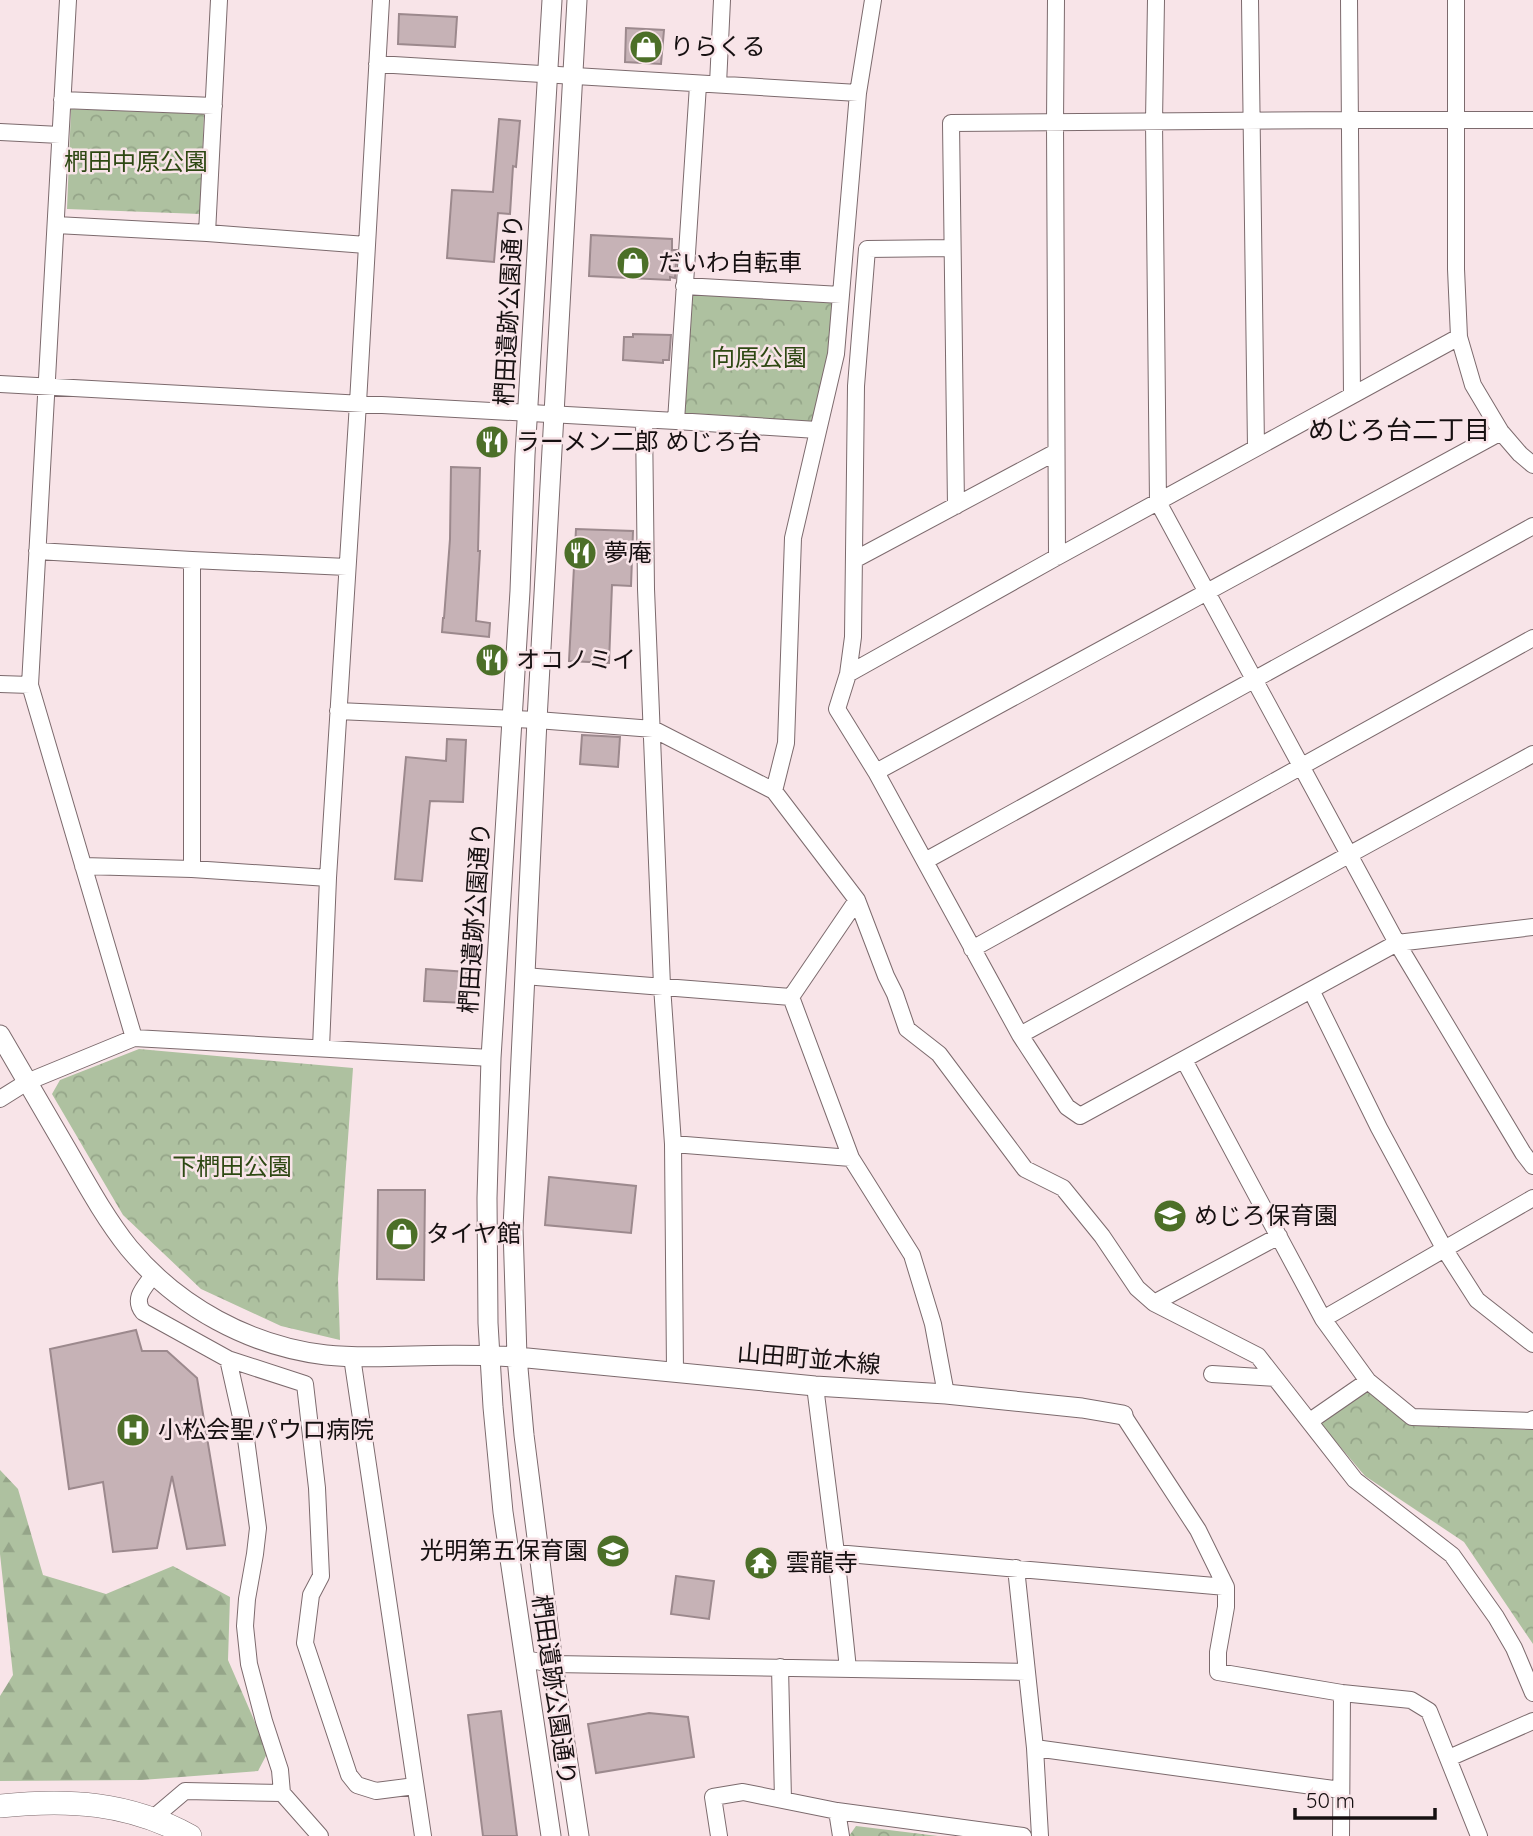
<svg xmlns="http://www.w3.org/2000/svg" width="1533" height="1836" font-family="Quicksand,'Noto Sans JP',sans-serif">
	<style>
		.forest { fill: url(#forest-firs) }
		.park { fill: url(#park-crowns) }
		.building { fill: #c6b2b6; stroke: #9c898d; stroke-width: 2 }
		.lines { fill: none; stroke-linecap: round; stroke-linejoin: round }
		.minor-casing { stroke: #7c6a6d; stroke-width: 18 }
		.tertiary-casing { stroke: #7c6a6d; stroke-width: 21 }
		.secondary-casing { stroke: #7c6a6d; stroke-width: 24 }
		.minor { stroke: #fff; stroke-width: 16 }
		.tertiary { stroke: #fff; stroke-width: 19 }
		.secondary { stroke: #fff; stroke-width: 23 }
		.labels { text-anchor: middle; stroke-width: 5; stroke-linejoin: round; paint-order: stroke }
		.poi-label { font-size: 24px; fill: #161011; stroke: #f8e4e8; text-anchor: start }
		.park-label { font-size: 24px; fill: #2e4813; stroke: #f8e4e8 }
		.street-label { font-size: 24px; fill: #161011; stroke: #f8e4e8 }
		.neighbourhood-label { font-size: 26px; fill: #161011; stroke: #f8e4e8 }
	</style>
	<defs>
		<pattern id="forest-firs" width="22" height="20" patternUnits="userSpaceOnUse" patternTransform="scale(1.75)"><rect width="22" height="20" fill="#aec1a0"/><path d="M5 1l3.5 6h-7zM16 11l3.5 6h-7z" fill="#95a589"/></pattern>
		<pattern id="park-crowns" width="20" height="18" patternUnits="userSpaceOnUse" patternTransform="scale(1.75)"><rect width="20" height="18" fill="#aec1a0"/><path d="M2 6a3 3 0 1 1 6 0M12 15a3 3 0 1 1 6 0" fill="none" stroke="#95a589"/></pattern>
	</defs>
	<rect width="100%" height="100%" fill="#f8e4e8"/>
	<path class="forest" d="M0,1470L18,1489L43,1575L106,1594L173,1566L230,1597L228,1660L268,1752L258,1771L142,1780L0,1781V1696L13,1675L0,1554Z"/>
	<path class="park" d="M71,109L204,114L200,214L67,209Z
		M684,286L841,295L817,430L676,421Z
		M139,1049L353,1068L338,1279L340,1340L281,1326L201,1289L123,1215L52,1094L60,1080Z
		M1369,1388L1410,1424L1533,1430V1644L1464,1542L1365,1476L1319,1422Z
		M856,1826L938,1836H849Z"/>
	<path class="building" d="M399,14L457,17L455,47L398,44Z
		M626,28L664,30L661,64L625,62Z
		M499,119L520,121L516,167L513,166L510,214L498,213L494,262L447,258L452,190L493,192Z
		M591,235L672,239V250H677L675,278L670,277V280L589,276Z
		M633,334L671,335L669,360H663V363L623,360L624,337H633Z
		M484,432H500V452L485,453Z
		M451,467L480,468L478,551H480L476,621L490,623L489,637L442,632L443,618H444L450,539Z
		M576,529L633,531L631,586L612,585L609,663L569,661Z
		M582,735L620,737L618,767L580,764Z
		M447,739L466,740L463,802L430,801L422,881L395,879L406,757L446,761Z
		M426,969L467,972L465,1003L424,1001Z
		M549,1177L636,1186L631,1233L545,1225Z
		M378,1190H425L424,1280L377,1279Z
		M136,1330L142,1351H167L197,1378L225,1545L187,1549L172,1476L157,1548L113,1552L103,1482L69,1489L50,1349Z
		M676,1576L714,1581L709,1619L671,1614Z
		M501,1711L517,1836H483L468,1715Z
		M649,1713L688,1717L694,1757L596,1773L588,1724Z"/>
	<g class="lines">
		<defs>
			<path id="minor" d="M68,0L30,685L134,1038
				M1056,0L1055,122L1057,557
				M1156,0L1154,121L1158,502L1397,943L1523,1153L1533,1166
				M1250,0L1256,448
				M1349,0L1352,395
				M1456,0V269L1459,337L1473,385L1501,432L1520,454L1533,465
				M377,64L858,93
				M718,84L722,0
				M62,100L214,106
				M0,132L60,135
				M56,225L207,233L366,245
				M207,233L219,0
				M952,248L867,249L856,386L853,637L848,674L837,709L876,772L1020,1035L1067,1107L1080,1116L1397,943L1533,927
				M684,286L841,295
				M0,384L676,421L817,430
				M644,420L646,589L662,986L673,1144L675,1371
				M676,421L698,85
				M956,506L951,123L1349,120H1533
				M37,551L192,560L347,567
				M854,560L1056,452
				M848,674L1057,557L1459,337
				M0,684L30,685
				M338,711L537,720L653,729L774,791L857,900L886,976L895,994L907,1029L939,1054L1025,1169L1063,1188L1102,1236L1137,1288L1154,1303L1258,1356L1355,1480L1452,1555L1496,1617L1514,1648L1533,1693
				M876,772L1501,432
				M774,791L786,743L793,538L836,354L858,93L873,0
				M925,861L1533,526
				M83,866L192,869L328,878
				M192,869V560
				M972,949L1533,638
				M524,976L791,997L851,1158L912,1255L933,1324L946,1394
				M1311,990L1379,1128L1445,1250L1477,1300L1533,1344
				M791,997L857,900
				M1020,1035L1533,754
				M321,1048L328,878L358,403L381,0
				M1184,1060L1323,1319L1368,1381L1412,1417L1532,1421L1533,1419
				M0,1099L27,1082L134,1038L491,1058
				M673,1144L851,1158
				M154,1274C145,1287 132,1298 143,1312L228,1359L246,1439L258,1528L255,1554L247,1599L245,1626L249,1664L264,1721L280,1770L282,1793L320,1836
				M1154,1303L1279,1236
				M1323,1319L1533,1198
				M352,1357L423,1836
				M228,1359L305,1384L317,1488L321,1576L311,1595L305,1643L349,1775L357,1785L376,1791L415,1786
				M1212,1374L1275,1378
				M815,1386L836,1553L1226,1587
				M1123,1415L1198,1530L1226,1587V1607L1218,1652V1672L1342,1693L1411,1700L1429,1711L1479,1836
				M1310,1421L1368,1381
				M836,1553L848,1669
				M1016,1568L1035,1748L1040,1836
				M524,1659L553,1664L1026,1672
				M780,1667L783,1800
				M1035,1748L1341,1790
				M1449,1758L1533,1721
				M837,1811L841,1836
				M152,1819L185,1791L282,1793
				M719,1836L713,1797L743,1792L837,1811L1023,1836
				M1341,1836L1342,1693"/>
			<path id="tertiary" d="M577,0L537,720L513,1228L517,1357L524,1435L553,1664L579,1836
				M0,1035C22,1073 44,1111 67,1150C86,1183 105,1218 129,1248C178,1307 250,1346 326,1355C354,1358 383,1357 411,1356C446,1355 482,1355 517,1357L815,1386L946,1394L1082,1408L1123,1415
				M551,1836L503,1512L493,1407L488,1323L487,1198L491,1058L520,591L525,455L552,0"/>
			<path id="secondary" d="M0,1806C68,1799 128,1802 190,1836"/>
		</defs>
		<use href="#minor" class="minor-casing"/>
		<use href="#tertiary" class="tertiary-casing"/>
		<use href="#secondary" class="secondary-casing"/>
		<use href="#minor" class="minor"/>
		<use href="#tertiary" class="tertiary"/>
		<use href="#secondary" class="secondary"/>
	</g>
	<defs>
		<symbol id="shop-disc" viewBox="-11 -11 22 22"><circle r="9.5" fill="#4c6f28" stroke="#f8e4e8"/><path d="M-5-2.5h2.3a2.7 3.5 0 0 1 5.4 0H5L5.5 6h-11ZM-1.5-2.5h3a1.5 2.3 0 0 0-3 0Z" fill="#fff"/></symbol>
		<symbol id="restaurant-disc" viewBox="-11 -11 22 22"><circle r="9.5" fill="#4c6f28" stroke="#f8e4e8"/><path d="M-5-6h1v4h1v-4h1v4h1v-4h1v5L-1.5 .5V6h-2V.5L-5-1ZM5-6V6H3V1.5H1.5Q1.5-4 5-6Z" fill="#fff"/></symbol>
		<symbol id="school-disc" viewBox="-11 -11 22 22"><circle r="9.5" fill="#4c6f28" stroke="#f8e4e8"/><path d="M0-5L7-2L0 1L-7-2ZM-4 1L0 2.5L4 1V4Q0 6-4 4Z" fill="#fff"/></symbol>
		<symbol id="hospital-disc" viewBox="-11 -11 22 22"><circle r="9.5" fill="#4c6f28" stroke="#f8e4e8"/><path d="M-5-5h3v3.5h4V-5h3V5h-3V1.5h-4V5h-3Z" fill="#fff"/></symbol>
		<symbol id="temple-disc" viewBox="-11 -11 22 22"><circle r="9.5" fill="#4c6f28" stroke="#f8e4e8"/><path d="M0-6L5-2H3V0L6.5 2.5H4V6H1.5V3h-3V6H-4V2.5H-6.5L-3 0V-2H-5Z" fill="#fff"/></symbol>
	</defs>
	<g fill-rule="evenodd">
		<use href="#shop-disc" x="627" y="28" width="38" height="38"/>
		<use href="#shop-disc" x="614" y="244" width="38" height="38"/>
		<use href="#restaurant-disc" x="473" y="423" width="38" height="38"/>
		<use href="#restaurant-disc" x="561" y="534" width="38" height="38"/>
		<use href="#restaurant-disc" x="473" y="641" width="38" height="38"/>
		<use href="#school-disc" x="1151" y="1197" width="38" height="38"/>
		<use href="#shop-disc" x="383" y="1215" width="38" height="38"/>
		<use href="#hospital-disc" x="114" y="1411" width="38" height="38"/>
		<use href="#school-disc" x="594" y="1532" width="38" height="38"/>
		<use href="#temple-disc" x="742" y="1544" width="38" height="38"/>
	</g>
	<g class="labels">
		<g class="poi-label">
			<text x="670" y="55">りらくる</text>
			<text x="658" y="271">だいわ自転車</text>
			<text x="516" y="450">ラーメン二郎 めじろ台</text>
			<text x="604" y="561">夢庵</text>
			<text x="516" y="668">オコノミイ</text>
			<text x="1194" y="1224">めじろ保育園</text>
			<text x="426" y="1242">タイヤ館</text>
			<text x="158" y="1438">小松会聖パウロ病院</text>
			<text x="588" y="1559" text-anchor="end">光明第五保育園</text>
			<text x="786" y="1571">雲龍寺</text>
		</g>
		<g class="park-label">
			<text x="136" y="170">椚田中原公園</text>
			<text x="759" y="366">向原公園</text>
			<text x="232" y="1175">下椚田公園</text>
		</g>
		<g class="street-label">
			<text transform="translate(509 310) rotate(-87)" y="8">椚田遺跡公園通り</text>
			<text transform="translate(475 918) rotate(-86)" y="8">椚田遺跡公園通り</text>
			<text transform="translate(809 1359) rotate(5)" y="8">山田町並木線</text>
			<text transform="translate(554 1690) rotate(82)" y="8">椚田遺跡公園通り</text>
		</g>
		<g class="neighbourhood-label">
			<text x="1399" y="439">めじろ台二丁目</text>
		</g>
	</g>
	<path d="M1295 1808v10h140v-10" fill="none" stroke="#161011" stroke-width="3.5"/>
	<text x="1306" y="1808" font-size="21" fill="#161011" stroke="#f8e4e8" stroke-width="5" paint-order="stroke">50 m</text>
</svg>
